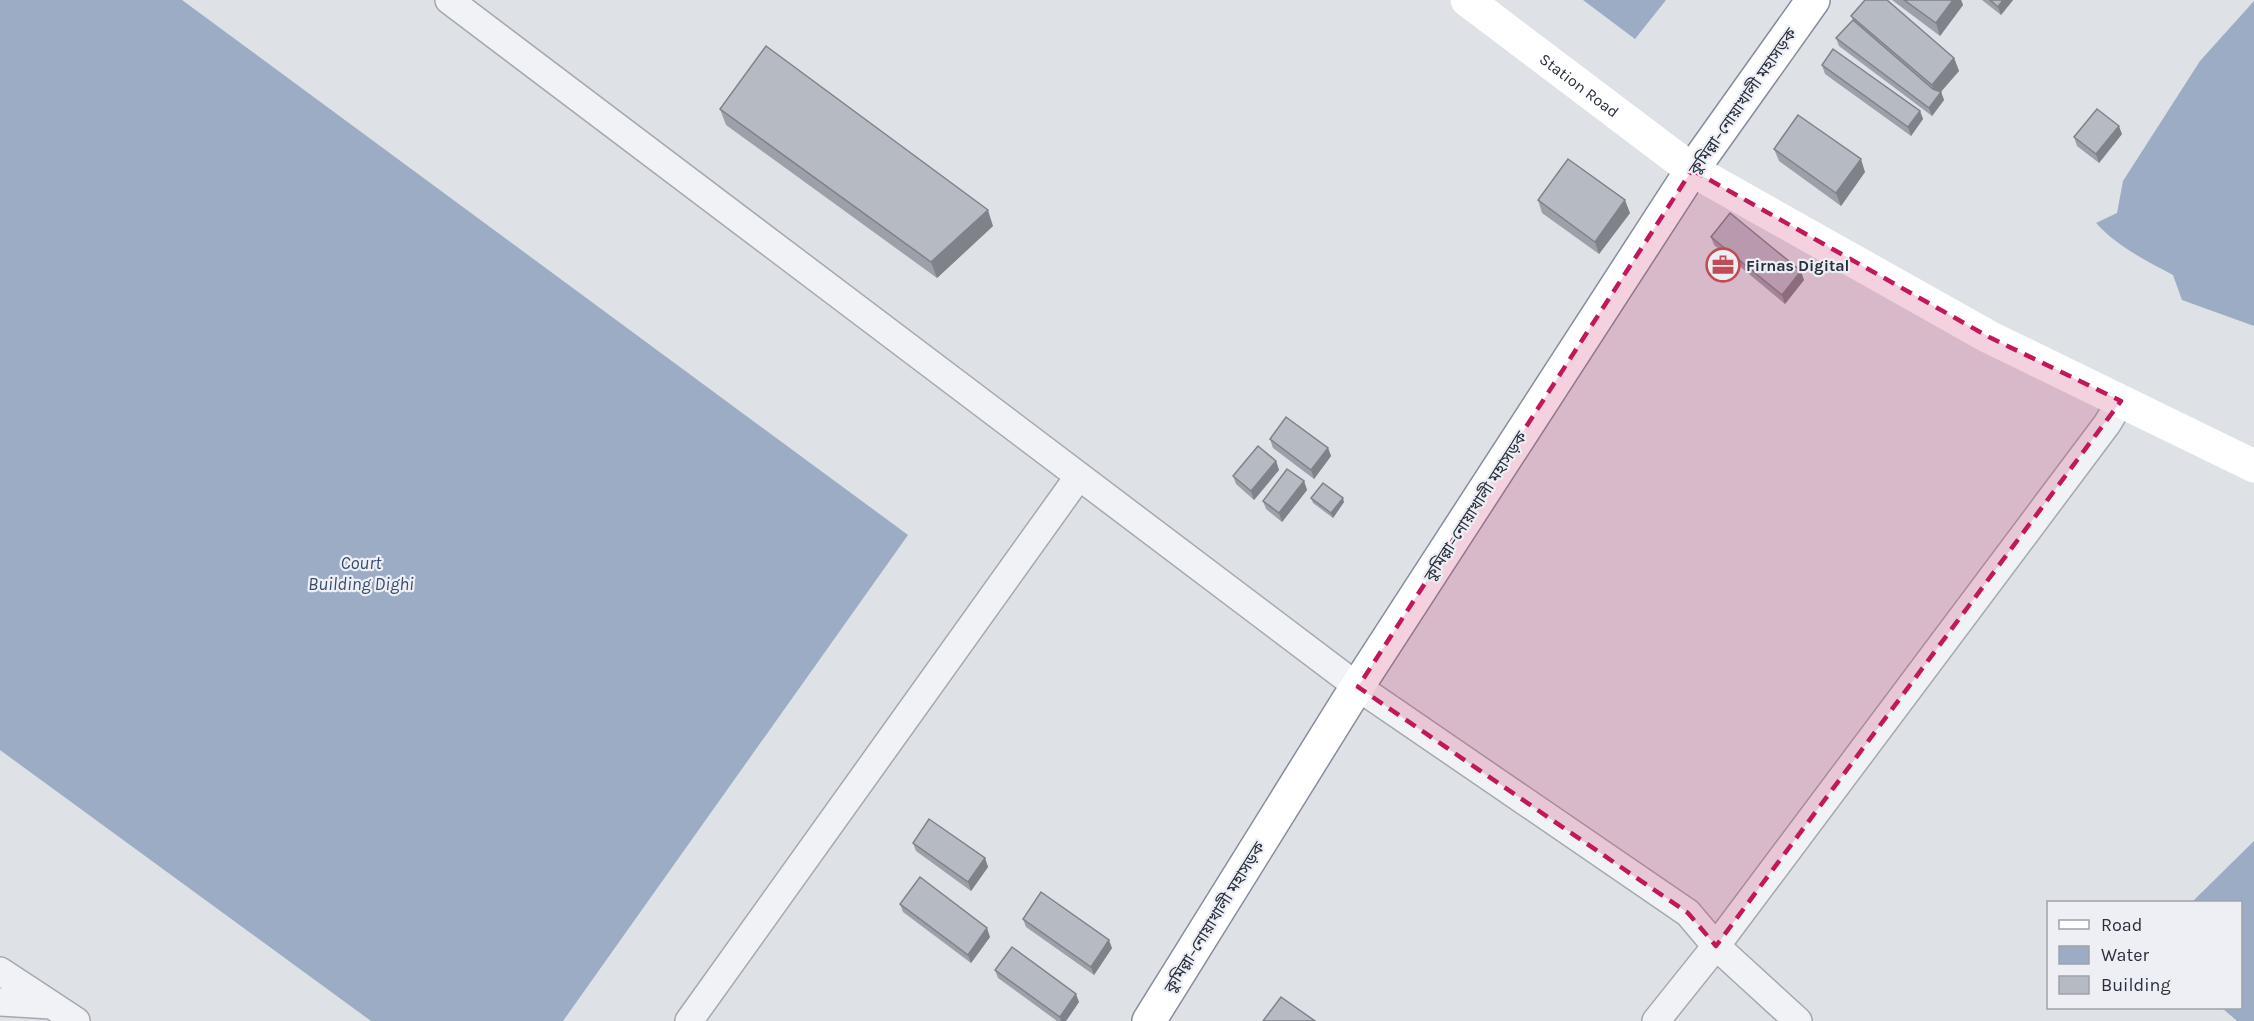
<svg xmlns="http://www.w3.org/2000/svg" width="2254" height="1021" font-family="Karla,'Noto Sans Bengali',sans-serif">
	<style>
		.water { fill: #9bacc4 }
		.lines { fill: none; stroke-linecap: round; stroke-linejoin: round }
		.street-casing { stroke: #a4a8b0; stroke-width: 30 }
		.highway-casing { stroke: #878d9c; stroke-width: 36 }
		.street { stroke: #f0f2f5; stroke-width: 27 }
		.secondary { stroke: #fff; stroke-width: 33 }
		.highway { stroke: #fff; stroke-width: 33 }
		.wall { fill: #9da0a8 }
		.shaded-wall { fill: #7f8288 }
		.building { fill: #b6bac3; stroke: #7f8288; stroke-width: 1.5 }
		.marked { fill: #c2185b; fill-opacity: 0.2; stroke: #c2185b; stroke-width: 4.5; stroke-dasharray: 12 8; stroke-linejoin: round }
		.labels { text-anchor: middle; stroke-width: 4.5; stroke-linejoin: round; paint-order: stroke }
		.street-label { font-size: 16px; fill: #282e3c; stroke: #edeff4 }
		.poi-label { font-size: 16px; font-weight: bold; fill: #282e3c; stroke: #edeff4; text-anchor: start }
		.water-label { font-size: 18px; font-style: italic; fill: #364a6c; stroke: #edeff4 }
	</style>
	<rect width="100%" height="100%" fill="#dee1e6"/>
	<path class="water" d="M0,0H182L908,535L563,1021H371L0,750Z
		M1583,0H1666L1635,39Z
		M2254,1V326L2182,300L2173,275C2145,260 2118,247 2096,223L2117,213L2123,181L2200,61Z
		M2254,841V1021H2237L2222,1008H2240V902H2192Z"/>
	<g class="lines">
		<defs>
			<path id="street" d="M449,0L1358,687L1688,913L1716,946L1656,1021
				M0,971L76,1021
				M0,1002L51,1005
				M689,1021L1079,476
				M1798,1021L1716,946L2107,424L2121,401"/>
			<path id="highway" d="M1149,1021L1348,701L1692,170L1813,0"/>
		</defs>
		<use href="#street" class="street-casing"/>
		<use href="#highway" class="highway-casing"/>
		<use href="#street" class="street"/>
		<path class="secondary" id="s1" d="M1467,0L1692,170L1989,337L2254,466"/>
		<use href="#highway" class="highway"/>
	</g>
	<path class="wall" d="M1892,0H1961L1963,5L1940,36Z
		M1982,0H2013L2001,15Z
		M1851,16L1954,58L1959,71L1941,92L1944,100L1932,116L1839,46L1836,38L1853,20Z
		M1822,65L1920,111L1923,119L1911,136L1825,74Z
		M720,109L993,226L937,278L726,125Z
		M2122,134L2099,163L2077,146L2074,137Z
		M1774,149L1865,172L1841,206L1779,161Z
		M1538,200L1630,213L1599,254L1542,213Z
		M1711,237L1804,280L1785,304L1714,245Z
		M1270,439L1328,448L1331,456L1314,479L1273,448Z
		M1276,461L1279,470L1254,500L1236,484L1233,476Z
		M1304,481L1307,490L1282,522L1266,509L1263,501Z
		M1311,498L1344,502L1333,518L1313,503Z
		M913,843L985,858L988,867L971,891L916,851Z
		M900,904L990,937L971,963L903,912Z
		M1023,919L1112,948L1094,975L1026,927Z
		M995,970L1079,1002L1066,1021H1057L998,978Z"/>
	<path class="shaded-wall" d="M1953,0H1961L1963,5L1940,36L1936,23Z
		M2003,0H2013L2001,15L1998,7Z
		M1954,58L1959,71L1936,97L1932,85Z
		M1941,92L1944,100L1932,116L1929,108Z
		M1920,111L1923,119L1911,136L1908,127Z
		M2119,126L2122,134L2099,163L2096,154Z
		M1861,159L1865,172L1841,206L1836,193Z
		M1625,200L1630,213L1599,254L1595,242Z
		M988,210L993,226L937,278L931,262Z
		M1801,271L1804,280L1785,304L1782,295Z
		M1328,448L1331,456L1314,479L1311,470Z
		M1276,461L1279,470L1254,500L1251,491Z
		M1304,481L1307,490L1282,522L1279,513Z
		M1343,498L1344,502L1333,518L1331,513Z
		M985,858L988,867L971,891L968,882Z
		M987,928L990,937L971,963L968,955Z
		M1109,940L1112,948L1094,975L1091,967Z
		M1076,994L1079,1002L1066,1021H1061L1060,1017Z"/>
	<path class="building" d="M1865,0H1887L1954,58L1932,85L1851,16Z
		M1904,0H1953L1936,23Z
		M1990,0H2003L1998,7Z
		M1853,20L1933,89L1941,92L1929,108L1836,38Z
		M766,46L988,210L931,262L720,109Z
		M1833,49L1920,111L1908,127L1822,65Z
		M2097,109L2119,126L2096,154L2074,137Z
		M1798,115L1861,159L1836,193L1774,149Z
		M1568,159L1625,200L1595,242L1538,200Z
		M1730,213L1801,271L1782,295L1711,237Z
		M1286,417L1328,448L1311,470L1270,439Z
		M1258,446L1276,461L1251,491L1233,476Z
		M1287,469L1304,481L1279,513L1263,501Z
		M1323,483L1343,498L1331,513L1311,498Z
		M929,819L985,858L968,882L913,843Z
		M920,877L987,928L968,955L900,904Z
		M1041,892L1109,940L1091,967L1023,919Z
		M1012,947L1076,994L1060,1017L995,970Z
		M1281,997L1315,1021H1263Z"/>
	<path class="marked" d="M1692,170L1989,337L2121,401L1716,946L1688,913L1358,687Z"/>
	<defs>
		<symbol id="office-ring" viewBox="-11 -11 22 22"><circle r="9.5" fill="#edeff4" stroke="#c24c55" stroke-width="1.5"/><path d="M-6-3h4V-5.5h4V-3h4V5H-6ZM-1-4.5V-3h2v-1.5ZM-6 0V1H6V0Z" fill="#c24c55"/></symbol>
	</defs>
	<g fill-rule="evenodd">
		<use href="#office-ring" x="1704" y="246" width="38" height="38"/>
	</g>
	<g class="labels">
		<g class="street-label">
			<text dy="6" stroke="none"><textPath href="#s1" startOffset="141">Station Road</textPath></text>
			<text transform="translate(1742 101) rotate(-55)" y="6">কুমিল্লা–নোয়াখালী মহাসড়ক</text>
			<text transform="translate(1475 506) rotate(-57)" y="6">কুমিল্লা–নোয়াখালী মহাসড়ক</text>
			<text transform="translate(1214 917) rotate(-58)" y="6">কুমিল্লা–নোয়াখালী মহাসড়ক</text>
		</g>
		<g class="poi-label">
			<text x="1746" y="271">Firnas Digital</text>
		</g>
		<g class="water-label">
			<text x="361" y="569">Court<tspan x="361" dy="21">Building Dighi</tspan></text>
		</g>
	</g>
	<rect x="2047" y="901" width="195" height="108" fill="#edeff4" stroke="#9ea2aa" stroke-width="1.5"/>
	<rect x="2059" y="920" width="30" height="9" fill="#ffffff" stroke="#9ea2aa" stroke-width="1.5"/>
	<text x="2101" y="931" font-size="18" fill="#282e3c">Road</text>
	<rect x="2059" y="946" width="30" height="18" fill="#9bacc4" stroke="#9ea2aa" stroke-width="1.5"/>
	<text x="2101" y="961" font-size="18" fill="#282e3c">Water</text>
	<rect x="2059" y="976" width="30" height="18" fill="#b6bac3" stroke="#9ea2aa" stroke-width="1.5"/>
	<text x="2101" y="991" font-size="18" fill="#282e3c">Building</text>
</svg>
